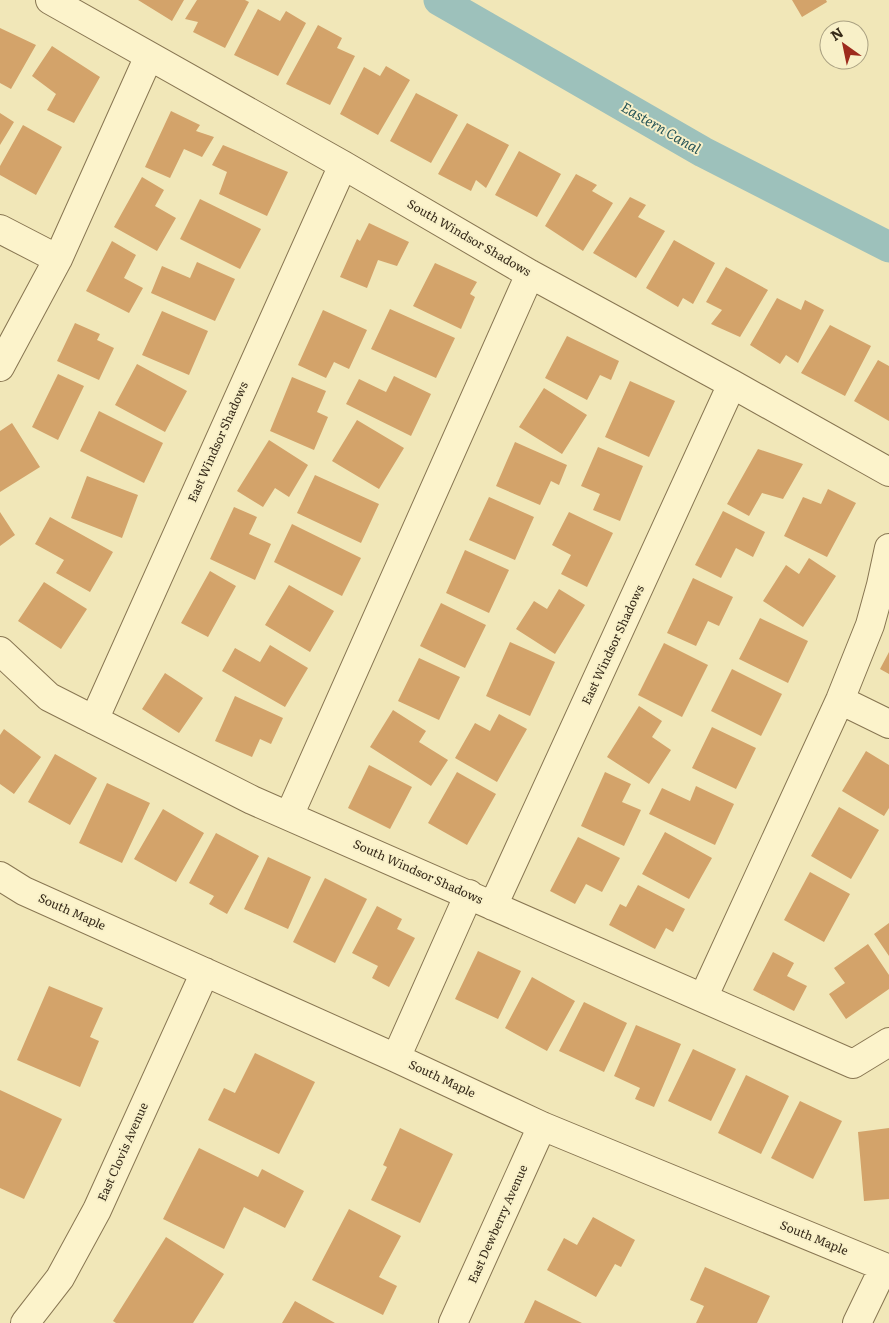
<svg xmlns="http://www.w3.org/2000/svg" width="889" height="1323" font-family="Literata,serif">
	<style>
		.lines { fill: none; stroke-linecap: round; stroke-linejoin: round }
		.canal { stroke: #9dc1bb; stroke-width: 31 }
		.building { fill: #d3a36a }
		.minor-casing { stroke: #887652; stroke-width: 30 }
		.minor { stroke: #fcf3cb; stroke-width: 28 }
		.labels { text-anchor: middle; stroke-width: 4; stroke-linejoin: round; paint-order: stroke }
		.street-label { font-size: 12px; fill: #362a19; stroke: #f8f0c8 }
		.water-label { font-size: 14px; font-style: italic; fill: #265457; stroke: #f8f0c8 }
	</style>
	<rect width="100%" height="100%" fill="#f1e7b8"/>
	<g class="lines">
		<path class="canal" d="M439,0L703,152L889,247"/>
	</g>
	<path class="building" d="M138,0H184L172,21Z
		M197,0H245L249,2L225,48L193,32L198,22L185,19Z
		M792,0H826L827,2L802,17Z
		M258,9L280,21L286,11L306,23L278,76L234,55Z
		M318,25L342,38L337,48L355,56L330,105L286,84Z
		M0,28L36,45L11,89L0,83Z
		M52,46L100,77L74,123L47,110L56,94L32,76Z
		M386,66L410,80L378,135L340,114L364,67L380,76Z
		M416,93L458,115L431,163L390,141Z
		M171,111L200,125L196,131L214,137L202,157L184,149L170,178L145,167Z
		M0,113L14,122L0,145Z
		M467,123L509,145L486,188L476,180L471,191L438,174Z
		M23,125L62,147L36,195L0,175V166Z
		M223,145L288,172L267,216L219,194L227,172L212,165Z
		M519,151L561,174L537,217L495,195Z
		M576,174L597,185L592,191L613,203L583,251L545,226Z
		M142,177L164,190L155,206L176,218L157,251L114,227Z
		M630,197L646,205L638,217L665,231L636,278L593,253Z
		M200,199L261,229L240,269L180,239Z
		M369,223L409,242L397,266L378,260L367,288L340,277L357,239L360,241Z
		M674,240L715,263L693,304L683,298L678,307L646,288Z
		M112,241L136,255L124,278L143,288L129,313L86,291Z
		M197,262L235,279L215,321L151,293L162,266L190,278Z
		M435,263L477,282L470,294L475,297L461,329L413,306Z
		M726,267L768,290L740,337L711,324L722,310L706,302Z
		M777,298L801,310L805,300L824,310L798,363L786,355L780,364L750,345Z
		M390,309L455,338L436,378L371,349Z
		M323,310L367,330L349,369L334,362L326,378L298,365Z
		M162,311L208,331L189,375L142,355Z
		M75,323L100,334L97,340L114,348L99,380L57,361Z
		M830,325L871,346L845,396L801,373Z
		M567,336L619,361L611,380L600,375L587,400L545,378Z
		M878,360L889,366V421L854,401Z
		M137,364L187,391L165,432L115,405Z
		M58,374L84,386L58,440L32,427Z
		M394,376L431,394L411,436L346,404L359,379L386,392Z
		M292,377L326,391L317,412L328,417L314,450L270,431Z
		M630,381L675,401L649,457L605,437Z
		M544,388L587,415L562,454L519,427Z
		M99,411L163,443L144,483L80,451Z
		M357,420L404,448L379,489L332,461Z
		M12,423L40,467L0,492V431Z
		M269,440L308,465L289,497L275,488L263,507L237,491Z
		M515,442L567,465L559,485L551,481L540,505L496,486Z
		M598,447L643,466L620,521L593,510L600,494L581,486Z
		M758,449L803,464L783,499L762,493L749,516L727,504Z
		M315,475L379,504L361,543L297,513Z
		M87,476L138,495L122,538L71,518Z
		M828,489L856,503L827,557L784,536L803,497L821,504Z
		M489,497L534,517L515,560L469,540Z
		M234,507L257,517L249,534L271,544L255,580L210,559Z
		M723,511L765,532L753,557L736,548L721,578L695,565Z
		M0,512L15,535L0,546Z
		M569,512L613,533L587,587L561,574L571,555L552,545Z
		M50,517L113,552L90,592L56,573L64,560L35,544Z
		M292,524L361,558L342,596L274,562Z
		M465,550L509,570L489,613L446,593Z
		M809,558L836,576L803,627L763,601L786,565L799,574Z
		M210,571L236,586L208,637L181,623Z
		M693,578L733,597L719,626L708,621L696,646L667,633Z
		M44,582L87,609L61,649L18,621Z
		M289,585L334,611L310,652L265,625Z
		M559,589L585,605L555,654L516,629L534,601L547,609Z
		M441,603L486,625L465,668L420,646Z
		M760,618L808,641L788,683L739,659Z
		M510,642L555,662L530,716L486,696Z
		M664,643L708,665L682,717L638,695Z
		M270,645L308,668L285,707L222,671L235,648L260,662Z
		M889,652V674L880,669Z
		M419,658L460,677L439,720L398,701Z
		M732,669L782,694L761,736L711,711Z
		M165,673L203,698L179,733L142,709Z
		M235,696L283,718L271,744L260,739L252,757L215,741Z
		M639,706L662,721L652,737L671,750L649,784L607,757Z
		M393,710L426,731L419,742L448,760L431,786L370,747Z
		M499,714L527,729L497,782L455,758L475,723L490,731Z
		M712,727L756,748L736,789L692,768Z
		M4,729L41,757L14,794L0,784V735Z
		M866,751L889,765V808L884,816L842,791Z
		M55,754L97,778L70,825L28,802Z
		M369,765L412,787L390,829L348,808Z
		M457,772L496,794L467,845L428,823Z
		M605,772L631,784L622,802L641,810L624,846L581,826Z
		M107,783L150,803L122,863L79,843Z
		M696,786L734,804L715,845L649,814L662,788L690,801Z
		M839,807L879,830L851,879L811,856Z
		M163,809L204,833L176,882L134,859Z
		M665,832L712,858L689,899L642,874Z
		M216,833L259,856L227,914L209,904L214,896L189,883Z
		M578,837L620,858L602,892L586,884L575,904L550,891Z
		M268,857L311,877L288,929L244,909Z
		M810,872L850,894L824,942L784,920Z
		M325,878L367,899L335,963L293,942Z
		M638,885L685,909L673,932L666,928L655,949L609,925L620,904L626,907Z
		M377,906L402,919L397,929L415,938L389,987L372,978L378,966L352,953Z
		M889,923V956L874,934Z
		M868,944L889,975V989L846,1019L829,994L845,983L834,968Z
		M478,951L521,971L498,1019L455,999Z
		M773,952L794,963L787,976L807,986L794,1011L753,990Z
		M532,977L575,1001L547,1051L505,1028Z
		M49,986L103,1008L90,1037L99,1041L80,1087L17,1060Z
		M584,1002L627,1023L604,1072L559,1051Z
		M636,1025L681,1044L654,1107L635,1099L640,1088L614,1076Z
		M693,1049L736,1069L711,1121L668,1101Z
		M255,1053L315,1082L279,1154L208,1120L224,1088L235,1093Z
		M746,1075L789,1096L761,1154L718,1133Z
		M0,1090L62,1119L24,1199L0,1188Z
		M800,1101L842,1121L813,1179L771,1158Z
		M400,1128L453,1154L420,1223L371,1200L387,1167L383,1165Z
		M889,1128V1199L864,1201L858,1132Z
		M199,1148L258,1177L262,1169L304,1191L285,1228L244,1207L224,1249L163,1219Z
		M349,1209L401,1236L379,1277L397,1286L383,1315L312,1280Z
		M593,1217L635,1240L621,1267L615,1264L596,1297L547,1270L564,1238L577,1245Z
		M166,1237L224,1274L193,1323H116L113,1321Z
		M705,1267L770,1296L757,1323H696L704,1306L690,1300Z
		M535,1300L582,1323H524Z
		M295,1301L335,1323H282Z"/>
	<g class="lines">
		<defs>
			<path id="minor" d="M50,0L343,165L530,274L732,384L889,472
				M0,229L58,259
				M0,367L58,259L149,56
				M0,651L49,697L252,800L853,1064L889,1042
				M840,700L889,724
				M94,720L343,165
				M289,816L530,274
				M0,876L24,891L396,1058L542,1126L889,1269
				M493,906L732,384
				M703,998L840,700L870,625L881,585L889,548
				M396,1058L469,894
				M25,1323L60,1278L97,1210L205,972
				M453,1323L542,1126
				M857,1323L884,1267"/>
		</defs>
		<use href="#minor" class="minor-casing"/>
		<use href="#minor" class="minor"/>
	</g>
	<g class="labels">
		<g class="street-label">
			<text transform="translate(469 238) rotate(30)" y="4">South Windsor Shadows</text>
			<text transform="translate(218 442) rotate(-66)" y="4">East Windsor Shadows</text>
			<text transform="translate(613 645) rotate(-65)" y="4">East Windsor Shadows</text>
			<text transform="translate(418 872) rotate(24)" y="4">South Windsor Shadows</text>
			<text transform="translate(72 912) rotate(24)" y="4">South Maple</text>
			<text transform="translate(442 1079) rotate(25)" y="4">South Maple</text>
			<text transform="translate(123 1152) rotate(-66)" y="4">East Clovis Avenue</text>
			<text transform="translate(498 1224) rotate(-66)" y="4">East Dewberry Avenue</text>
			<text transform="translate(814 1238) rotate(22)" y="4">South Maple</text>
		</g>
		<g class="water-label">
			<text transform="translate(661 128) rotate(30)" y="5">Eastern Canal</text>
		</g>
	</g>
	<g transform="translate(844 45) rotate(327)"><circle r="24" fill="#f8f0c8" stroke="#aaa182"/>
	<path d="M0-4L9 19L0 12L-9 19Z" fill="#9d2b1d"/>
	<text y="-8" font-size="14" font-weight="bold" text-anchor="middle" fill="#362a19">N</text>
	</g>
</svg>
